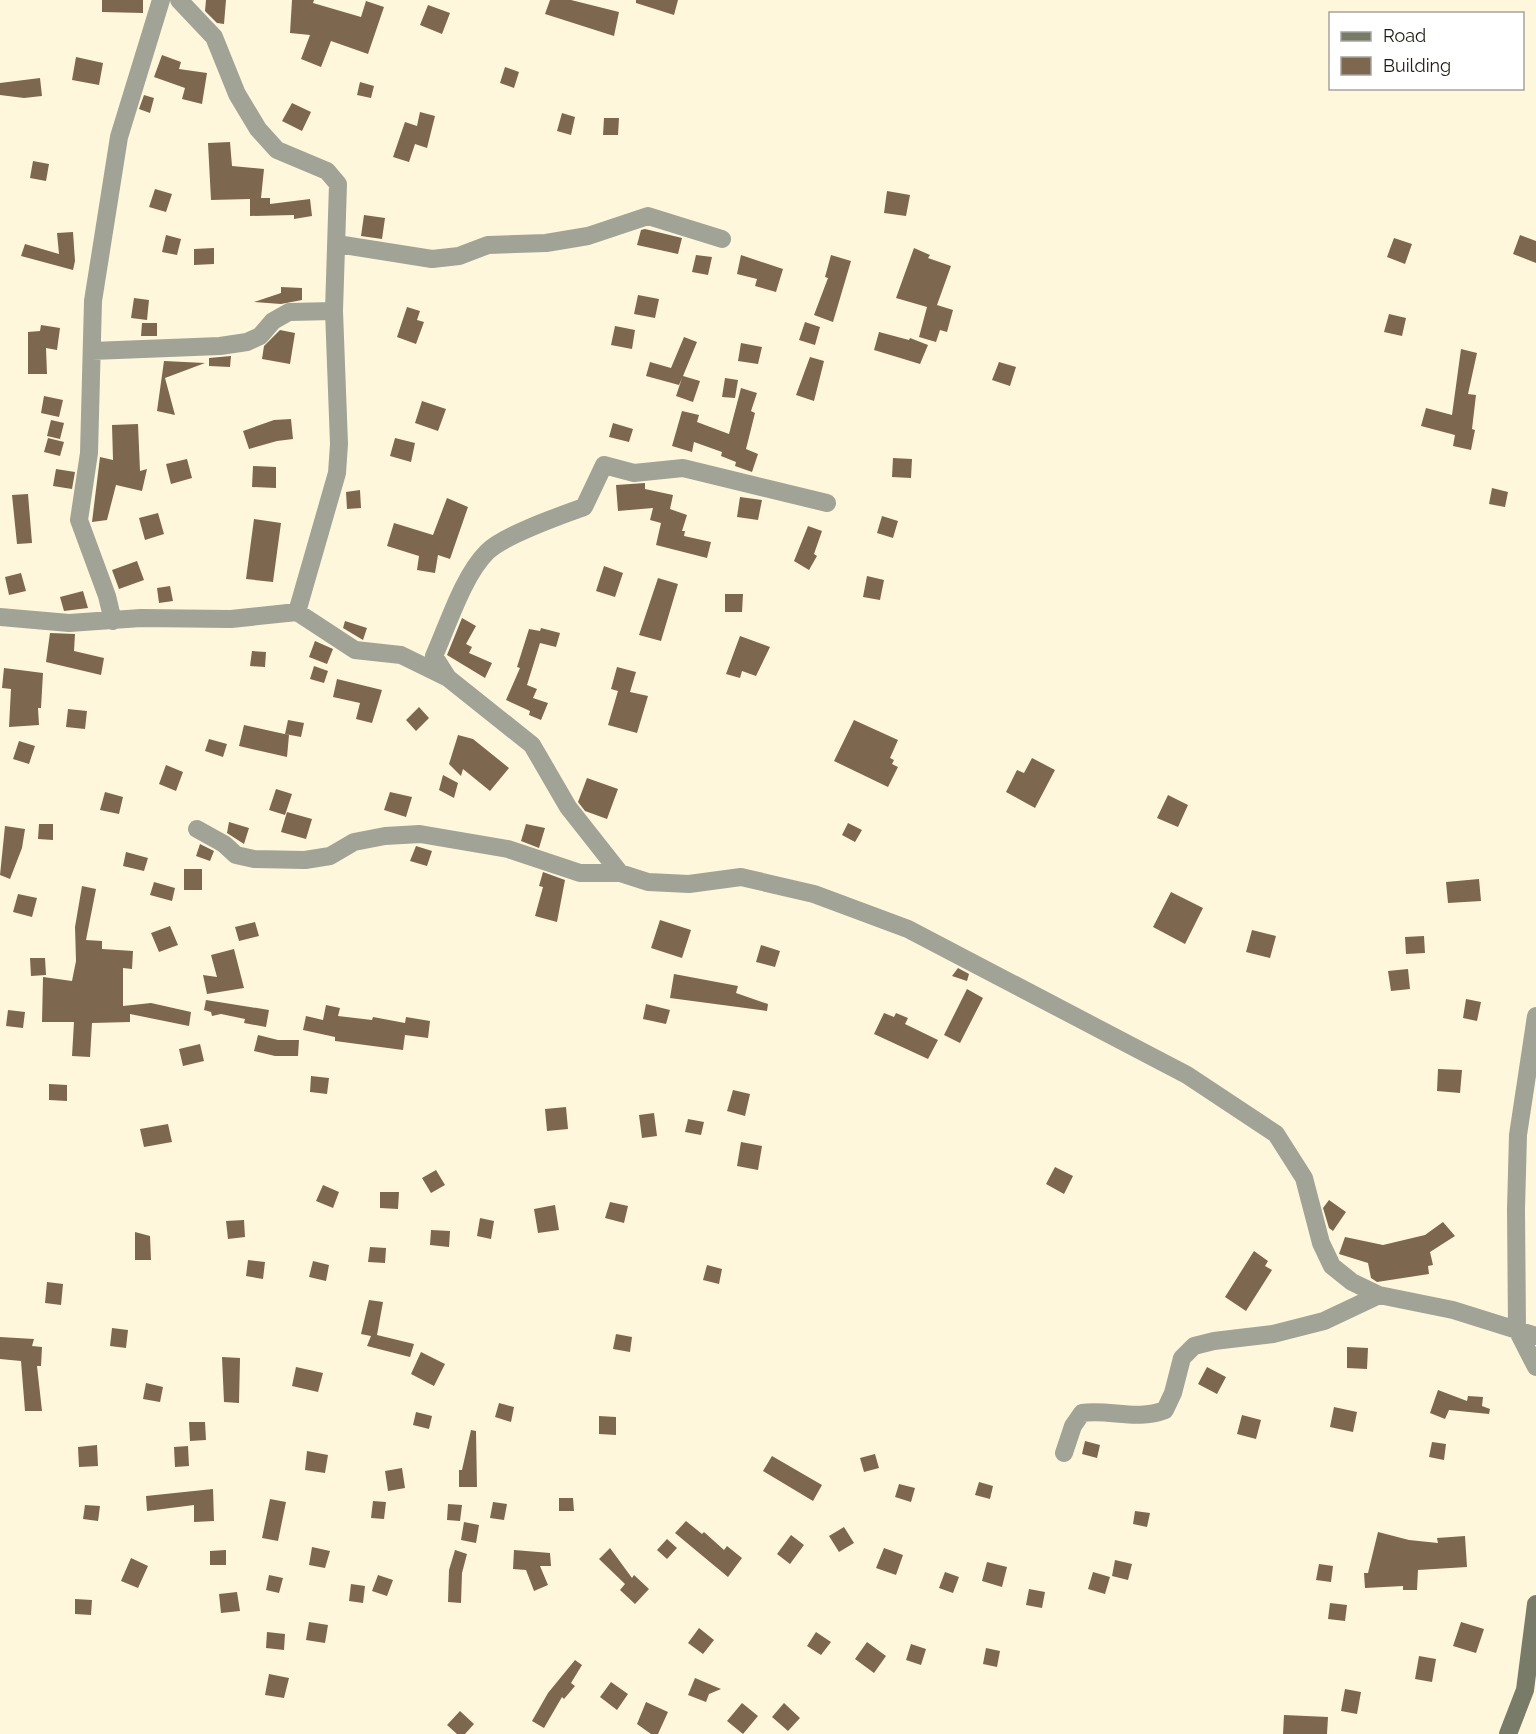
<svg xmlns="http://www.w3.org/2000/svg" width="1536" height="1734" font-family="Raleway,sans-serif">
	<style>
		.building { fill: #7d674f }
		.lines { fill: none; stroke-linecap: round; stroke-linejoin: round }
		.street { stroke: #a0a395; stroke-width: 18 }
		.secondary { stroke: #777b67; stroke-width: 18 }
	</style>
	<rect width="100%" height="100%" fill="#fff7dc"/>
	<path class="building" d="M102,0H143V13L102,12Z
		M206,0H226L224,24L217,23L205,11Z
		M292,0H314L313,3L361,17L366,1L384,7L368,54L331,41L321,67L301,59L310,35L290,33Z
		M550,0H571L619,12L614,36L545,14Z
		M636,0H678L674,15L636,3Z
		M428,5L450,13L442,34L420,25Z
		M162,55L181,62L179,69L207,73L202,104L182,99L185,88L154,77Z
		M76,57L103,63L99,85L72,80Z
		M505,67L519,72L514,88L500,83Z
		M40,78L42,96L24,98L0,95V83Z
		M360,82L374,86L371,98L357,95Z
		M144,95L154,98L150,113L139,109Z
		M292,103L311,112L302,131L282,121Z
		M420,112L435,116L427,148L415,144L409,162L393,157L405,122L417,126Z
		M562,113L575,117L571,135L557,131Z
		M604,118H619L618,135H603Z
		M230,142L232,166L264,169L261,198H270V204L310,199L312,216L294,219V215L250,216V199L211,200L208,143Z
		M33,161L49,164L46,181L30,178Z
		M155,189L172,194L166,212L149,207Z
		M887,191L910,195L906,216L884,213Z
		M364,215L385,218L382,239L361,236Z
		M645,229L682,238L678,254L637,245L641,230Z
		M73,232L75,261L73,270L21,256L25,244L59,254L57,233Z
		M166,235L181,239L177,255L162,252Z
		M1520,235L1536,241V263L1513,254Z
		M1394,238L1412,244L1405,264L1387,257Z
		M214,248V264L194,265V249Z
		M914,248L930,255L928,258L951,266L937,305L953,310L947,332L940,330L936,342L919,337L927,307L896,298Z
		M696,255L712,257L708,275L692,272Z
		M741,255L783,269L776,292L755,286L757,279L737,274Z
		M831,255L851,261L833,322L814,315L828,278L825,277Z
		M281,287L302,288V300L281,304L254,302L281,293Z
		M638,295L659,299L655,318L634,314Z
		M134,298L149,300L147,320L131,318Z
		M407,307L420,311L417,320L424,322L416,344L397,337Z
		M1389,314L1406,318L1402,336L1384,332Z
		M805,322L820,327L815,345L799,340Z
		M142,323H157V336H141Z
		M41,325L60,328L57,350L46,348L47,374H28V332L40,331Z
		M615,326L635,330L632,349L611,345Z
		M280,330L295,333L290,364L262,359L264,346Z
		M879,332L909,340L910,338L928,345L920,364L874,350Z
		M684,337L697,342L683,376L700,381L693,402L676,396L682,378L679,385L646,376L650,362L671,368Z
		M741,343L762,347L758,364L738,361Z
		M1461,349L1477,353L1468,394L1476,395L1472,429L1475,430L1471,450L1453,446L1455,435L1421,426L1426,408L1452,415Z
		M231,356L230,367L209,366V358Z
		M810,357L824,361L814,401L796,395Z
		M164,361L205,363L165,378L175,415L157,411Z
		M999,362L1016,367L1010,386L992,380Z
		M725,378L738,380L735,398L722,397Z
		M741,388L757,393L751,411L755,413L746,449L758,454L752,472L735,466L736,462L721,456L722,452L694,442L692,452L672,446L682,411L699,415L697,422L729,434Z
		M44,396L63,400L59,417L41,413Z
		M422,401L446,409L438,431L415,423Z
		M291,419L293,439L277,441L249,449L243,431L274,420Z
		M51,420L64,423L60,439L47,436Z
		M613,423L633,429L629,442L609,437Z
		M138,424L140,471L147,469L142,491L116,485L107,520L92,522L100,457L113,460L112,425Z
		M48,438L64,442L60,456L44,452Z
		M395,438L415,443L411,462L390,456Z
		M893,458L912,459L911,478L892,477Z
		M187,459L192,478L171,484L166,464Z
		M253,466L276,467V488L252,487Z
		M56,469L75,472L72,489L53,486Z
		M645,483V489L673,495L670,509L687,515L682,531H685L684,536L711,542L707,558L656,545L661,523L650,520L653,508L618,511L616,485Z
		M1492,488L1508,492L1505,507L1489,504Z
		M360,490L361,508L347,509L346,492Z
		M28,494L32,543L17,544L12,495Z
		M740,497L762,500L758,520L737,517Z
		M447,498L468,507L450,559L438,555L435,573L417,570L419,556L387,546L394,523L433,535Z
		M158,513L164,534L145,540L139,518Z
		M882,516L898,521L893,538L877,533Z
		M254,519L281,523L273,582L246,579Z
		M808,526L822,531L814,554L817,556L809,570L794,561Z
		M137,561L144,580L119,589L112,570Z
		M604,566L623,573L615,597L596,591Z
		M21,573L26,591L9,595L5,577Z
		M867,576L884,580L880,600L863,597Z
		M658,578L678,584L661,641L639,635Z
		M170,586L173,601L159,603L157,588Z
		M83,591L88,608L64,611L60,597Z
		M725,594H743L742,612H725Z
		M462,618L476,626L466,644L472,647L469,653L492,663L485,678L447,655Z
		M345,621L367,628L363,640L343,628Z
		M541,628L560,633L556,647L540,643L527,685L537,689L533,698L548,703L541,720L529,715L530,711L506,700L520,668L517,667L529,629L540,631Z
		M50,633L75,634L74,651L104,658L101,675L46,662Z
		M740,636L770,647L756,676L742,671L740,678L726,674Z
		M315,641L333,649L327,664L309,657Z
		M252,651L266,652L265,667L250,666Z
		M314,666L328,671L324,683L310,679Z
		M617,667L636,672L630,692L648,696L637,733L608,725L618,691L611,689Z
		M4,668L43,673L41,708H38L39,725L9,727L11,689L2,688Z
		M337,679L382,690L372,723L356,719L360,703L333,697Z
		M419,707L429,718L416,731L406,720Z
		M68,709L87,711L85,729L66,727Z
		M288,720L304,723L301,737L285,734Z
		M854,720L898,740L890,758L894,760L892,764L898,767L888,787L834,761Z
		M244,725L289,735L287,757L239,746Z
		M458,735L473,739L509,768L490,791L463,769L461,776L449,764Z
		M209,739L227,744L223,757L205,751Z
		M19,741L35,746L29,764L13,759Z
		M1032,758L1055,770L1035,808L1006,792L1017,770L1024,773Z
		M166,765L183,772L176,791L159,784Z
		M443,775L458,783L454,798L439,790Z
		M587,778L618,789L607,819L585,811L578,802Z
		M276,789L292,794L285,815L269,810Z
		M105,792L123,797L119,814L100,810Z
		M390,792L412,797L406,817L384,810Z
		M1168,795L1188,805L1178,827L1157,818Z
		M287,812L312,819L306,839L281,832Z
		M229,822L249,828L244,844L227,833Z
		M848,823L862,830L855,842L842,835Z
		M39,824H53V840L38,839Z
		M526,824L545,828L539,848L521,841Z
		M5,826L25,829L22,848L10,879L0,875Z
		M200,844L214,851L210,861L196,856Z
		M416,846L432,851L427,866L410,861Z
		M126,852L148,858L144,871L123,866Z
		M184,869H202V890H184Z
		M543,872L565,880L557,922L535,916L543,887L539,886Z
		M1479,879L1481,901L1448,903L1446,882Z
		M154,882L175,888L172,901L150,895Z
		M82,886L96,889L86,940L102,941V949L133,951L132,969L123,968V1006L151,1003L191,1012L189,1026L130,1014V1022L92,1023L90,1057L72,1056L74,1022H42L43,977L72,981L76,961L75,927Z
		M1171,892L1203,908L1185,944L1153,927Z
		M18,894L37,898L32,917L13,912Z
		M660,920L691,930L682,958L651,948Z
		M255,922L259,936L239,941L235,927Z
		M170,926L178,945L159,952L151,933Z
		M1252,930L1276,936L1270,958L1246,952Z
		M1424,936L1425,953L1406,954L1405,937Z
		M761,945L780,951L775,967L756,962Z
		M234,949L244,988L207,994L203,975L217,977L211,955Z
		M30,958H45L46,975L31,976Z
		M958,968L969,974L967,981L952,976Z
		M1408,969L1410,989L1391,991L1388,971Z
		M674,974L738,986L736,993L768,1004L767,1011L670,998Z
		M967,989L983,998L960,1043L944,1035Z
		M1466,999L1481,1002L1477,1021L1463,1018Z
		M206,1000L269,1010L266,1027L244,1023L245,1019L221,1014L212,1016L211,1012L204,1010Z
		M646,1004L670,1010L666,1024L643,1019Z
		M326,1005L340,1008L338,1016L372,1020L373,1017L405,1023L406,1017L430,1021L428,1038L405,1035L403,1050L335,1041V1037L303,1030L306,1016L323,1020Z
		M8,1010L25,1012L23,1028L6,1026Z
		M884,1013L894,1017L896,1013L908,1018L905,1024L938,1040L928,1059L874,1034Z
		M258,1035L278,1040H299L298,1056H275L254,1051Z
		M200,1044L204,1061L183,1066L179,1049Z
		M1438,1069L1462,1070L1460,1093L1437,1091Z
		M311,1076L329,1078L327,1094L310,1092Z
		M49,1084L67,1085V1101L49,1100Z
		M733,1090L750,1094L745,1116L727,1111Z
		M566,1107L568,1129L547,1131L545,1109Z
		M654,1113L657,1136L642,1138L639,1115Z
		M688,1119L704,1122L701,1135L685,1132Z
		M168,1124L172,1142L144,1147L140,1129Z
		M741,1142L762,1146L758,1170L737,1166Z
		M1055,1167L1073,1176L1064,1194L1046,1184Z
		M436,1170L445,1185L431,1193L422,1178Z
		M323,1185L339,1192L333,1208L316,1201Z
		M380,1192H399L398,1209L380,1208Z
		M1329,1200L1346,1212L1333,1231L1329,1228L1323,1208Z
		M610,1202L628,1206L624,1223L605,1218Z
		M555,1205L559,1230L538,1233L534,1209Z
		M480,1218L494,1221L491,1239L477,1236Z
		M244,1220L245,1237L228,1239L226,1221Z
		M1443,1222L1455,1236L1430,1252L1433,1265L1428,1266L1429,1274L1377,1282L1371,1278L1368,1263L1339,1254L1345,1237L1383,1245L1425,1235Z
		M431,1230L450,1231L449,1247L430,1245Z
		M135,1232L150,1236L151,1260H135Z
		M370,1247L386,1248L385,1263L368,1262Z
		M1254,1251L1268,1261L1265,1266L1272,1270L1246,1311L1225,1297Z
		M248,1260L265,1262L263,1279L246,1276Z
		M313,1261L329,1265L326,1281L309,1277Z
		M707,1265L722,1269L719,1284L703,1280Z
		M47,1282L63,1284L61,1305L45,1303Z
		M369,1300L383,1302L377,1335L414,1344L410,1357L367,1346L371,1336L361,1334Z
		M112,1328L128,1330L126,1348L110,1346Z
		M616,1334L632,1337L630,1352L613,1349Z
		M0,1337L34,1339L32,1346L42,1347L41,1366H37L42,1411H25L21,1361L0,1359Z
		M1347,1347L1368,1348L1367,1369L1347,1368Z
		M421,1352L445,1364L434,1386L411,1374Z
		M222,1357L240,1358L239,1403L224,1402Z
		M296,1367L323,1373L318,1392L292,1386Z
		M1207,1367L1226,1377L1217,1394L1198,1384Z
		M146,1383L163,1387L160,1402L143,1399Z
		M1438,1390L1467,1401L1468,1396L1483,1397L1482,1406L1490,1409L1489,1414L1449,1410L1445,1419L1430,1413Z
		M499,1403L514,1407L511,1422L495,1417Z
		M1334,1407L1357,1412L1353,1432L1330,1427Z
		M416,1412L432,1416L429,1429L413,1425Z
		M1242,1415L1261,1420L1256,1439L1237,1434Z
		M599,1416L616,1417V1435L599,1434Z
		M189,1422H205L206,1440L190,1441Z
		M471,1430L476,1431L477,1487H459V1470H462Z
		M1085,1441L1100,1445L1097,1458L1082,1454Z
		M1432,1442L1446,1444L1444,1460L1429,1457Z
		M97,1445L98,1466L79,1467L78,1447Z
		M188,1446L189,1466L175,1467L174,1447Z
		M307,1451L328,1455L325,1473L305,1470Z
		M875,1454L879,1468L864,1472L860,1458Z
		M772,1456L822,1485L813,1501L763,1471Z
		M402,1468L405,1488L388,1491L385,1471Z
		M979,1482L993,1486L990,1499L975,1495Z
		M899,1484L915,1488L911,1502L895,1497Z
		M213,1489L214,1521L194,1522V1505L147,1511L146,1496Z
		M559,1498H573L574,1511H559Z
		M270,1499L286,1502L278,1541L262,1538Z
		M373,1501L386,1502L384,1519L371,1518Z
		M493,1502L507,1504L504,1520L490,1518Z
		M448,1504L462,1505L460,1521L447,1520Z
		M85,1505L100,1506L98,1521L83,1519Z
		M1135,1511L1150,1513L1147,1527L1133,1524Z
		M686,1521L702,1534L704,1532L724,1550L727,1546L742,1558L728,1577L675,1533Z
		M464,1522L479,1525L476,1543L461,1540Z
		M844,1527L854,1543L839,1552L829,1536Z
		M1378,1532L1409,1540L1438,1543L1437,1538L1465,1536L1467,1567L1418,1570L1417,1590H1403V1586L1365,1588L1364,1573H1368Z
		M791,1535L804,1545L790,1564L777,1554Z
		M667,1539L677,1548L667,1559L657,1550Z
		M312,1547L330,1551L325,1568L309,1565Z
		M610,1548L632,1578L634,1575L649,1589L635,1604L620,1590L625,1584L599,1559Z
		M884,1548L903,1555L896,1575L876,1568Z
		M226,1550V1565H210V1551Z
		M455,1550L467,1554L462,1573L461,1603L448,1602L449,1570Z
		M514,1550L550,1553L551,1566H540L548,1585L534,1591L526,1570L513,1569Z
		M131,1558L148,1566L138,1588L121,1581Z
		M1115,1560L1132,1564L1128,1580L1112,1576Z
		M987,1562L1007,1567L1002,1587L982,1581Z
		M1319,1564L1333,1566L1331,1582L1316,1580Z
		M945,1572L959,1577L953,1593L939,1588Z
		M1093,1572L1110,1577L1105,1594L1088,1589Z
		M269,1575L283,1578L279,1593L266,1590Z
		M378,1575L393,1580L387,1596L372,1591Z
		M351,1584L365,1586L363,1603L349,1601Z
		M1029,1589L1045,1592L1042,1608L1026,1605Z
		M237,1592L240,1611L221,1613L219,1594Z
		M75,1599L92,1600L91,1615L75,1614Z
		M1330,1603L1347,1605L1345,1621L1328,1619Z
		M309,1622L328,1625L325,1643L306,1640Z
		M1461,1622L1484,1629L1476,1653L1453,1646Z
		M699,1628L714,1640L703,1654L688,1643Z
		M267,1632L285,1634L284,1650L266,1648Z
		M816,1632L831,1642L821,1655L807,1646Z
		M867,1642L886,1656L874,1673L855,1659Z
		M911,1644L926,1649L921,1665L906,1660Z
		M986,1648L1000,1651L997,1667L983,1664Z
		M1419,1656L1436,1659L1432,1682L1415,1679Z
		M575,1660L582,1665L571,1683L575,1686L564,1699L562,1697L544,1728L532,1721L548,1693Z
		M269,1674L289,1678L284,1698L265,1695Z
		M695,1678L721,1689L709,1694L706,1702L688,1695Z
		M611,1682L628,1694L617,1710L600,1697Z
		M1345,1689L1361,1692L1357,1714L1341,1711Z
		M646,1702L668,1712L658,1734H651L637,1724Z
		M742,1703L758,1716L743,1734L727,1721Z
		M784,1703L800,1718L788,1731L772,1717Z
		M460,1711L474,1724L465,1734H457L447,1725Z
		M1284,1715L1328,1717L1327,1734H1283Z"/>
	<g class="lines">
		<path class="street" d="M179,0L214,37L237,94L258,129L277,150L327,171L338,184L334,311L339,444L337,473L297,612
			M337,244L432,259L459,256L488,245L546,243L588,236L648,216L722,239
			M92,351L220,346L247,342L260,336L273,321L289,312L334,311
			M0,617L69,623L141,618L231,619L297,612L355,650L401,655L448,678L532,745L568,807L620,873L648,882L689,884L741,877L814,894L908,929L1187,1075L1276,1134L1304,1178L1321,1243L1332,1266L1352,1282L1379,1295L1453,1310L1536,1336
			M113,621L107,596L79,520L89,453L93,301L119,137L161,0
			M448,678L434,656C448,625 463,576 487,552C504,535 559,516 584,507L604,465L634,473L683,468L827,503
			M197,829L224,844L236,855L254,859L305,860L330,856L354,842L385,836L420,834L508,849L580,873H620
			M1536,1016L1518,1135L1516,1209L1517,1330L1536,1367
			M1064,1453L1073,1426L1082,1413C1110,1409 1137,1421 1165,1410L1173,1393L1182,1358L1194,1346L1214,1341L1273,1334L1324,1321L1379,1295"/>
		<path class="secondary" d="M1508,1734L1525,1690L1536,1604"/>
	</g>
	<rect x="1329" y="12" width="195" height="78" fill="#ffffff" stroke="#a6a49f" stroke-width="1.5"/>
	<rect x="1341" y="32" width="30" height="9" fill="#777b67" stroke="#a6a49f" stroke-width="1.5"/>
	<text x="1383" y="42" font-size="18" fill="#201c10">Road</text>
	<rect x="1341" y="57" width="30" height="18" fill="#7d674f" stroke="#a6a49f" stroke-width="1.5"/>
	<text x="1383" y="72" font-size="18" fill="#201c10">Building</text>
</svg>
